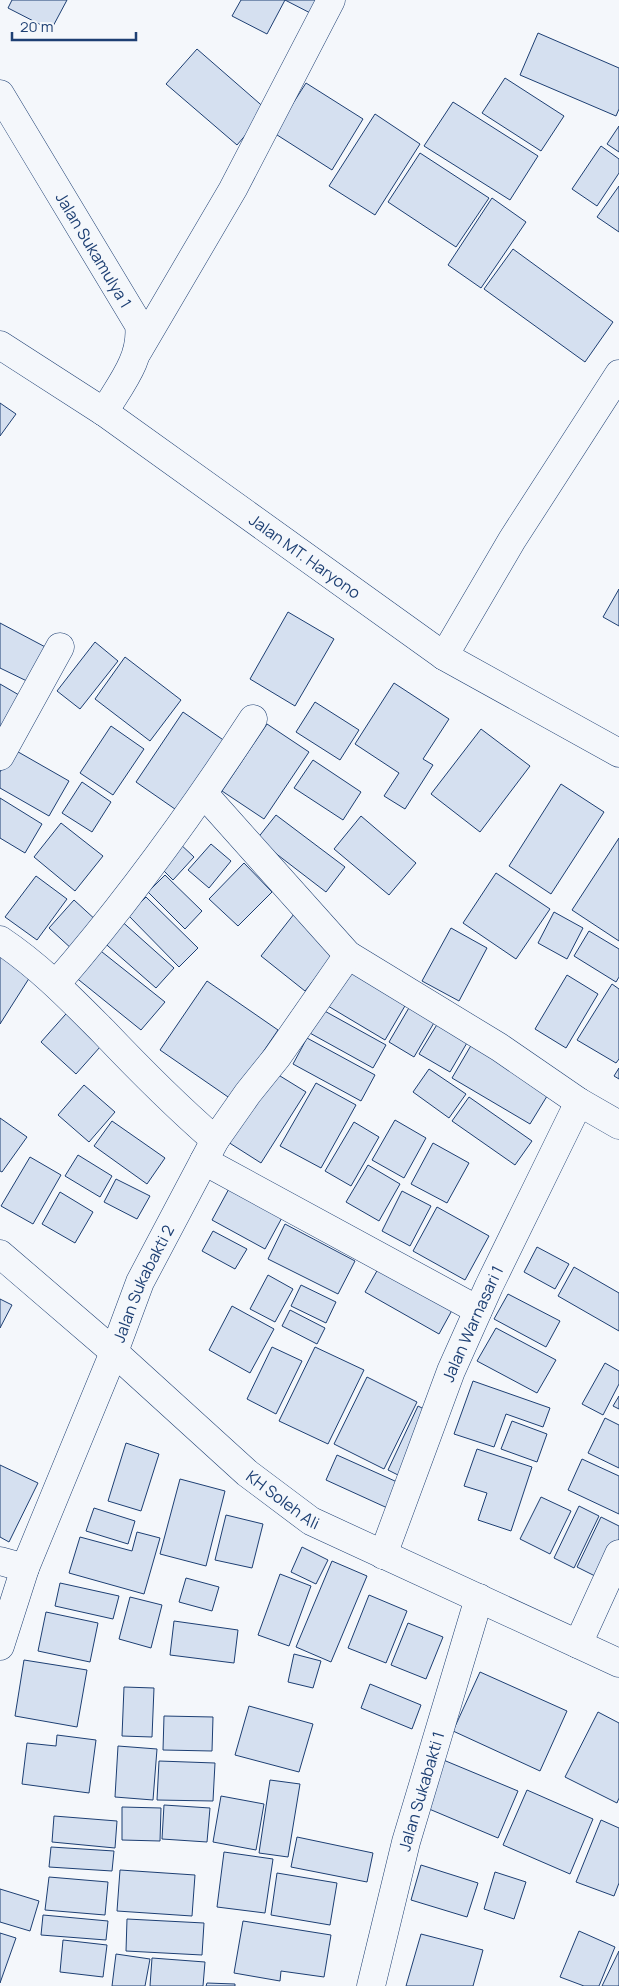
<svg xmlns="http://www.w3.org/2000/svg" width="619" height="1986" font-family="Manrope,sans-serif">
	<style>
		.building { fill: #d5e0f0; stroke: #1d3f73 }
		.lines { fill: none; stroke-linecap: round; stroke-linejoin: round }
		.minor-casing { stroke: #1d3f73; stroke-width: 29 }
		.tertiary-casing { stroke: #1d3f73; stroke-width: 29 }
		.minor { stroke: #f4f7fb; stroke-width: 28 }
		.tertiary { stroke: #f4f7fb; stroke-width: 28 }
		.labels { text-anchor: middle; stroke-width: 4; stroke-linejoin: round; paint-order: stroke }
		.street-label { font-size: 16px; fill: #1d3f73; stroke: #f4f7fb }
	</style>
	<rect width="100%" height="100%" fill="#f4f7fb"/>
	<path class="building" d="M12,0H67L51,30L8,8Z
		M241,0H327L318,17L285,0L267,34L232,16Z
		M538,33L619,68V109L616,116L520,75Z
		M197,49L267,110L237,145L166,84Z
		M505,78L564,116L541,151L482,113Z
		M306,83L363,119L332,170L274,133Z
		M453,102L538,156L510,200L424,146Z
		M375,114L420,144L375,215L329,186Z
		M619,126V152L607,144Z
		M601,146L619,159V173L597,206L572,189Z
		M420,153L489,198L456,247L388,202Z
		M619,186V232L597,217Z
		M492,198L526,222L481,288L448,265Z
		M513,249L613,322L585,362L484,289Z
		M0,403L16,414L0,436Z
		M619,589V626L603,617Z
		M288,612L334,639L295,706L250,679Z
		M0,623L51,650L33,684L0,668Z
		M95,642L118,661L80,709L57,691Z
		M125,657L181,700L150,741L95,699Z
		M394,683L449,719L423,759L433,765L405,809L384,796L399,773L355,744Z
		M0,684L19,695L1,726H0Z
		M315,702L359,730L340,760L296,732Z
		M183,712L232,746L185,816L136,782Z
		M267,724L309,752L264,819L222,791Z
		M111,726L144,749L113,795L80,773Z
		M481,729L530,766L480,832L431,794Z
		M13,749L69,781L49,816L0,788V772Z
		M313,760L361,792L343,820L294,788Z
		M82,782L111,802L92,832L62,813Z
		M561,784L604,812L551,894L509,866Z
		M0,798L42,824L25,853L0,838Z
		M276,815L345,867L326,892L257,839Z
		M361,816L416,863L389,895L334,849Z
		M61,823L103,856L75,891L34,857Z
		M619,838V941L572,910Z
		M178,842L194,857L173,880L157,864Z
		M211,844L231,861L209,888L188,870Z
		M244,863L272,892L238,926L209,899Z
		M496,873L550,909L516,959L463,923Z
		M165,875L202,911L185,929L148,892Z
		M36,876L67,899L37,940L5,917Z
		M146,897L198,948L179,967L128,915Z
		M74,900L98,922L73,950L49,928Z
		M554,912L583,928L567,959L538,943Z
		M294,914L339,949L305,991L261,956Z
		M118,918L174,968L156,988L100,939Z
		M451,928L487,948L459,1001L422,981Z
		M589,931L619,949V977L616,982L574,956Z
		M0,946L35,969L0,1024Z
		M97,948L165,1002L141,1030L74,976Z
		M352,966L409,999L385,1040L328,1006Z
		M567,975L598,994L566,1048L535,1029Z
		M207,981L278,1030L231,1099L160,1050Z
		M612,984L619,989V1059L616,1063L577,1040Z
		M73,1006L108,1038L76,1074L41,1042Z
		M410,1006L435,1021L414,1057L389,1042Z
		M321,1009L386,1045L373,1068L308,1032Z
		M441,1018L471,1036L450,1072L419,1054Z
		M307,1038L375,1075L361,1101L293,1064Z
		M473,1042L552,1088L530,1124L452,1078Z
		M619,1068V1079L614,1076Z
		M429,1069L466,1094L449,1118L413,1092Z
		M272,1071L306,1092L261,1163L228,1142Z
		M316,1083L356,1105L321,1168L280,1146Z
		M84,1085L115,1112L89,1142L58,1115Z
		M469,1097L532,1141L515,1165L452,1121Z
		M0,1118L27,1137L2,1172L0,1171Z
		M395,1120L426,1138L404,1178L372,1160Z
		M112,1121L165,1158L147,1184L94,1146Z
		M354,1122L379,1137L351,1186L325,1171Z
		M433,1143L469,1163L447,1203L411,1184Z
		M78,1155L112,1176L100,1197L65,1176Z
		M30,1157L61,1175L33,1224L1,1206Z
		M368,1165L400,1184L379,1221L346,1202Z
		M116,1179L150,1196L137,1219L104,1202Z
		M231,1185L284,1214L265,1249L212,1220Z
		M402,1191L431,1206L410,1246L382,1231Z
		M60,1192L93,1212L75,1243L42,1224Z
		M437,1207L489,1236L465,1280L413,1251Z
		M285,1224L355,1261L338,1294L268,1259Z
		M213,1231L247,1249L235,1269L202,1251Z
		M537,1247L569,1264L555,1289L524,1272Z
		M382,1262L456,1303L439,1334L365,1292Z
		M574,1267L619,1293V1331L558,1296Z
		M268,1275L293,1289L275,1322L250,1309Z
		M301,1285L336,1302L326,1323L291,1306Z
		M508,1294L560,1321L546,1347L494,1319Z
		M0,1299L12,1305L0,1328Z
		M232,1306L274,1329L250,1373L209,1350Z
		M290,1310L325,1328L317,1344L282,1326Z
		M496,1328L556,1360L537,1393L477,1361Z
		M272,1347L302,1361L276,1414L247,1399Z
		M315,1347L364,1370L328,1444L279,1421Z
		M605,1363L619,1371V1384L603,1415L582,1404Z
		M367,1377L417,1402L384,1469L334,1444Z
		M473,1381L550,1408L543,1427L506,1414L494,1447L454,1434Z
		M619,1396V1409L613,1406Z
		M418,1406L434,1414L404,1478L388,1470Z
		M605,1418L619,1425V1468L588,1453Z
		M512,1421L547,1434L537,1462L501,1449Z
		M126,1443L159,1454L141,1511L108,1501Z
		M477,1449L532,1467L511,1531L478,1520L487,1493L464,1486Z
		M337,1455L406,1486L394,1511L326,1480Z
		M582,1459L619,1476V1514L568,1490Z
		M0,1465L38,1483L9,1542L0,1537Z
		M180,1479L225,1491L206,1566L160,1554Z
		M541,1497L571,1511L550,1554L520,1539Z
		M579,1506L599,1516L574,1568L554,1558Z
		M94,1508L135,1521L128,1544L86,1531Z
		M226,1515L263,1524L252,1568L215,1560Z
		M601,1517L619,1526V1548L603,1580L577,1567Z
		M137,1532L160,1538L144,1594L69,1573L80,1537L132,1551Z
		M302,1547L328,1560L316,1584L291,1572Z
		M332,1561L367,1576L331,1662L296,1647Z
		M280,1574L311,1586L289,1646L258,1635Z
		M186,1578L219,1587L212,1611L179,1602Z
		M60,1583L119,1596L113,1619L55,1606Z
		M369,1595L407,1611L386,1663L348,1648Z
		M130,1597L162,1605L151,1648L119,1639Z
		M46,1612L98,1623L90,1662L38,1651Z
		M174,1621L238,1630L234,1663L170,1655Z
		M408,1623L443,1637L426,1679L391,1665Z
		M294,1654L321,1661L313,1688L288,1682Z
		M24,1660L87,1670L77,1727L15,1716Z
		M480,1672L567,1711L540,1771L453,1731Z
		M370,1684L421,1705L412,1729L361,1708Z
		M124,1687L154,1688L152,1737L122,1736Z
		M249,1706L313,1724L299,1772L235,1755Z
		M598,1712L619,1723V1798L617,1803L565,1777Z
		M164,1716L213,1717L212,1751L163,1750Z
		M57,1735L96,1740L89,1793L22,1784L27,1743L56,1746Z
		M118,1746L157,1749L153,1800L115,1797Z
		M441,1759L518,1791L498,1838L422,1806Z
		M159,1761L215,1763L213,1801L157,1800Z
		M270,1780L300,1784L288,1857L259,1853Z
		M527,1790L593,1819L570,1874L503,1845Z
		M221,1796L264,1804L256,1850L213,1842Z
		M164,1805L210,1808L207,1842L162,1839Z
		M122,1807L161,1808L160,1841L122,1840Z
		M54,1816L117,1821L115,1848L52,1842Z
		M601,1820L619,1828V1883L614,1896L576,1882Z
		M297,1837L373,1853L367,1882L291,1867Z
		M51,1847L114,1851L112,1871L49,1867Z
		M224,1852L273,1859L265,1913L217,1907Z
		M421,1865L478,1883L467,1917L411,1900Z
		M120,1870L195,1875L192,1916L117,1911Z
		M495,1872L526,1882L514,1919L484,1909Z
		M277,1873L337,1883L330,1925L271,1915Z
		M49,1877L108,1882L105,1915L45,1910Z
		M0,1889L39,1901L30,1931L0,1922Z
		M43,1915L108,1921L106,1940L41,1935Z
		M127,1919L204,1923L202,1955L126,1951Z
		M243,1921L331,1935L324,1977L281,1971L280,1981L234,1973Z
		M579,1931L615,1947L599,1986H584L560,1977Z
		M0,1933L16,1938L0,1983Z
		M421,1934L483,1950L473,1986H406Z
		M63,1940L107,1945L103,1977L60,1972Z
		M619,1951V1986H602Z
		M116,1954L150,1959L145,1986H112Z
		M152,1958L205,1962L203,1986H150Z
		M207,1983L235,1984V1986H206Z"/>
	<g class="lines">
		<defs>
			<g id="minor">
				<path id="s1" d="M0,94L139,325C143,358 120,385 104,412"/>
				<path d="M138,351L233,189L331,0"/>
				<path d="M444,656L512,540L619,374"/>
				<path d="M0,756L60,647"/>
				<path d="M204,794L348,955L499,1047L579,1102L619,1125"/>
				<path d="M0,940C39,966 70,998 103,1031C139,1069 176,1106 215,1140"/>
				<path d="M56,984C128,901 193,811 253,719"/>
				<path d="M204,1161L478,1310"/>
				<path id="s2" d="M383,1555L451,1371L489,1286L579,1102"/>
				<path d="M0,1561L25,1568"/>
				<path d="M578,1644L619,1554"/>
				<path id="s3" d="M0,1646L25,1568L114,1352L140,1282L215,1140L248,1093L277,1057L348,955"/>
				<path id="s4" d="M371,1986L406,1842L479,1598"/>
			</g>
			<g id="tertiary">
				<path id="s5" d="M0,345L104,412L444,656L619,753"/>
				<path id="s6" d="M0,1254L114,1352L247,1473L311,1521L619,1663"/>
			</g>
		</defs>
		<use href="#minor" class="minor-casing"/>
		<use href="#tertiary" class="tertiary-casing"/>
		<use href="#minor" class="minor"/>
		<use href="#tertiary" class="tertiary"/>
	</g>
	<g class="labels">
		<g class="street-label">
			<text dy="6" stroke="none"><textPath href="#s1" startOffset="182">Jalan Sukamulya 1</textPath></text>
			<text dy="6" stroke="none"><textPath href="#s5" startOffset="371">Jalan MT. Haryono</textPath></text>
			<text dy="6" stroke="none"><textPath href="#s3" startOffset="390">Jalan Sukabakti 2</textPath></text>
			<text dy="6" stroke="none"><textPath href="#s2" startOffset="248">Jalan Warnasari 1</textPath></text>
			<text dy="6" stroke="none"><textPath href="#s6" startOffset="375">KH Soleh Ali</textPath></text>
			<text dy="6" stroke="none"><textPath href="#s4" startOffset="201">Jalan Sukabakti 1</textPath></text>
		</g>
	</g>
	<path d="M12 32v8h124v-8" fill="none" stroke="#1d3f73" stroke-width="2.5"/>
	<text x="20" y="32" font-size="15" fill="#1d3f73" stroke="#f4f7fb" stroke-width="4" paint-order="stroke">20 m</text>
</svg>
